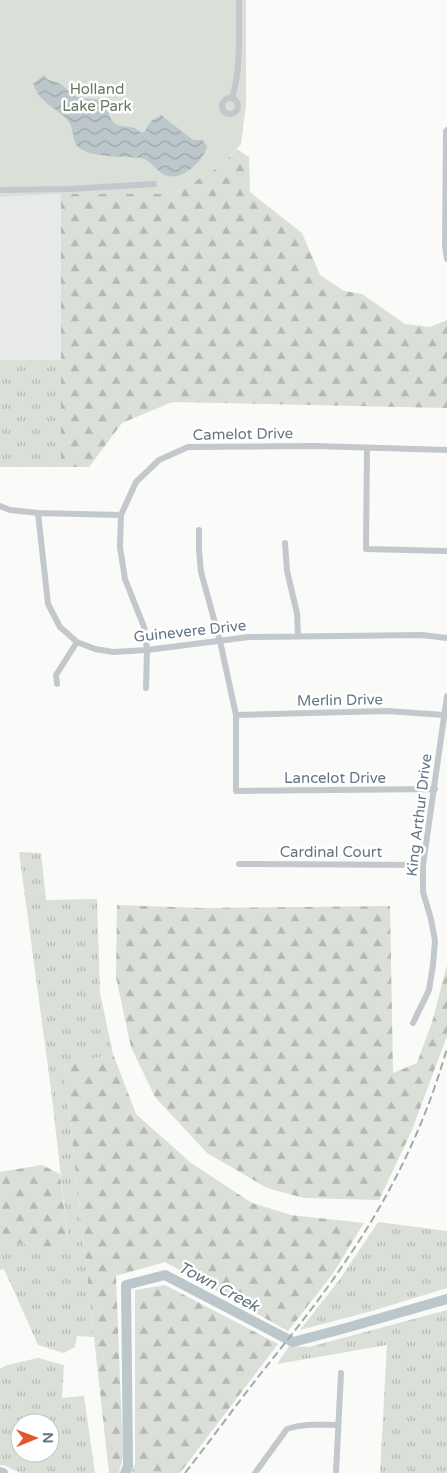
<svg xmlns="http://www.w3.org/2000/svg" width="447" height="1473" font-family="'Varela Round',sans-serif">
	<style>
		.built { fill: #e8e9e9 }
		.grass { fill: url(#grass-tufts); fill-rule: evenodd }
		.forest { fill: url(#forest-firs) }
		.park { fill: #dadfd7 }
		.water { fill: url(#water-waves) }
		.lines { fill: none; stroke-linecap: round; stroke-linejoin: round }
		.river { stroke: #bbc7cb; stroke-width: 10 }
		.minor { stroke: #c3c8cc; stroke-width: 6 }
		.rail { stroke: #a2aab0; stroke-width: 2; stroke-dasharray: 8 4; stroke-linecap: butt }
		.labels { text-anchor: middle; stroke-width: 5; stroke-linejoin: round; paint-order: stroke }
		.park-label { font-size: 15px; fill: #687a64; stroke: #fff }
		.street-label { font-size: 15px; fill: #657683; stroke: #fff }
		.water-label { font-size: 16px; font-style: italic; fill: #60757c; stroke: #fff }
	</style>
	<defs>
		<pattern id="grass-tufts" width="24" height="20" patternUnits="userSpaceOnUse" patternTransform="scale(1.25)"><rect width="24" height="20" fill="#dadfd7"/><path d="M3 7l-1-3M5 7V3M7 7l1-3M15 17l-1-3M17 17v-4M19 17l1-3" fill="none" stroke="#b4b9b4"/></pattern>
		<pattern id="forest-firs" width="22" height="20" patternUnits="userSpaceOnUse" patternTransform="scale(1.25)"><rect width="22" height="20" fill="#dadfd7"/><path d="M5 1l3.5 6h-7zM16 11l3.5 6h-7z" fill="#b4b9b4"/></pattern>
		<pattern id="water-waves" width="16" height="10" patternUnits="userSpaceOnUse" patternTransform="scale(1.25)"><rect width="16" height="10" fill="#bbc7cb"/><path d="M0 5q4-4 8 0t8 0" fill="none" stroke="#9ca6aa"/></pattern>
	</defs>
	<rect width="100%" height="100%" fill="#fafaf8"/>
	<path class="built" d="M61,194V360H0V197Z"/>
	<path class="grass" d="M0,360H61V467H0Z
		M19,852L41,853L46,900L97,899L100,993L113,1054L64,1066L94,1337L77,1336L75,1347L64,1353L38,1345L4,1269L0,1270V1235L5,1240L68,1239L51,1089Z
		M378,1222L447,1231V1288L372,1311L300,1330L340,1279Z
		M447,1310V1473H380L387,1345L277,1364L289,1346L309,1347Z
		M38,1358L64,1365L62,1398L84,1396L95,1473H20L4,1465H0V1369L7,1365ZM20,1423H50V1453H20Z"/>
	<path class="forest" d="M237,149L249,157L250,192L302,233L320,275L344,291L362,294L405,324L430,327L447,320V408L172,402L122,423L89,467H61V194H173L219,167Z
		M117,905L201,908L390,906L393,1073L417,1063L433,1019L447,965V1036L412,1130L379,1200L304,1198L267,1188L207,1153L155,1097L131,1047L116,977Z
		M113,1054L136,1114L191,1163L252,1203L291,1215L364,1223L332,1275L288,1331L165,1262L116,1276L123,1456L119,1473H109L64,1066Z
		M42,1165L60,1174L68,1239L52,1250L5,1240L0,1235V1172Z
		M165,1285L278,1344L180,1473H131L135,1464V1290Z"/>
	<path class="park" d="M0,0H246V105L241,144L219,167L173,194H61L0,197Z"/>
	<path class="water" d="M44,75L48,80L54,81L61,84L76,97L99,100L106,109L112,121L117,125L135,128L140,132H144L151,121L161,115L193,140H202L207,146C205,159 184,180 168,176C158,174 151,159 140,158C125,156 94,158 81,149C71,143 75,131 69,122C68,119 64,117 61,114C49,104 39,100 33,84Z"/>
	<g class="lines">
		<path class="river" d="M0,1472L3,1473
			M125,1473L128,1466L126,1285L165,1275L293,1342L346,1328L447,1299"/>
		<path class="minor" d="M222 106a8 8 0 1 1 16 0a8 8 0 1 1-16 0Z
			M232,98C241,72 239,28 239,0
			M447,130L446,131L445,246L447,259
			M0,190L69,189L154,184
			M367,448L366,549L447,551
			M0,506L10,510L38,513L121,515
			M38,513L48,604L60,627L77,642L95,649L113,652L147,650L249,637L422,635L447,638
			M199,530V550L201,572L220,641L236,715V791L435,789
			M285,543L287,571L297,613L298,636
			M57,684L56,675L77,642
			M146,688L147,650L144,627L125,579L120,547L121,515L136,482L159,460L188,447L315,446L447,450
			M236,715L387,711L444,715
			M239,864L423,865
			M413,1023L429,990L433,965L435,941L431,919L423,892V865L447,696
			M255,1473L287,1429C304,1423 321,1425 338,1425
			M336,1473L341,1373"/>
		<path class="rail" d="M185,1473C210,1441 234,1408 258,1377C289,1338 320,1300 347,1259C391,1195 426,1123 447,1048"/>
	</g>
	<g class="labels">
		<g class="park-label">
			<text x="97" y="94">Holland<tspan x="97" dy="17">Lake Park</tspan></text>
		</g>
		<g class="street-label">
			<text transform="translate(243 434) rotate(-1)" y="5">Camelot Drive</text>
			<text transform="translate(190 631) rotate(-6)" y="5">Guinevere Drive</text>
			<text transform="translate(340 700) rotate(-1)" y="5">Merlin Drive</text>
			<text x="335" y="783">Lancelot Drive</text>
			<text transform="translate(419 815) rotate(-83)" y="5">King Arthur Drive</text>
			<text x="331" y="857">Cardinal Court</text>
		</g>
		<g class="water-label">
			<text transform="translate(219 1286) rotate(28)" y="6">Town Creek</text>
		</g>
	</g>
	<g transform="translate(35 1438) rotate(89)"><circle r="24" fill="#ffffff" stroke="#c1c8cd"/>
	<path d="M0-4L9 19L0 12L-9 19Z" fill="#e4572e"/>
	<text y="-8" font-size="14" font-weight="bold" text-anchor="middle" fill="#657683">N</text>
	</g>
</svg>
